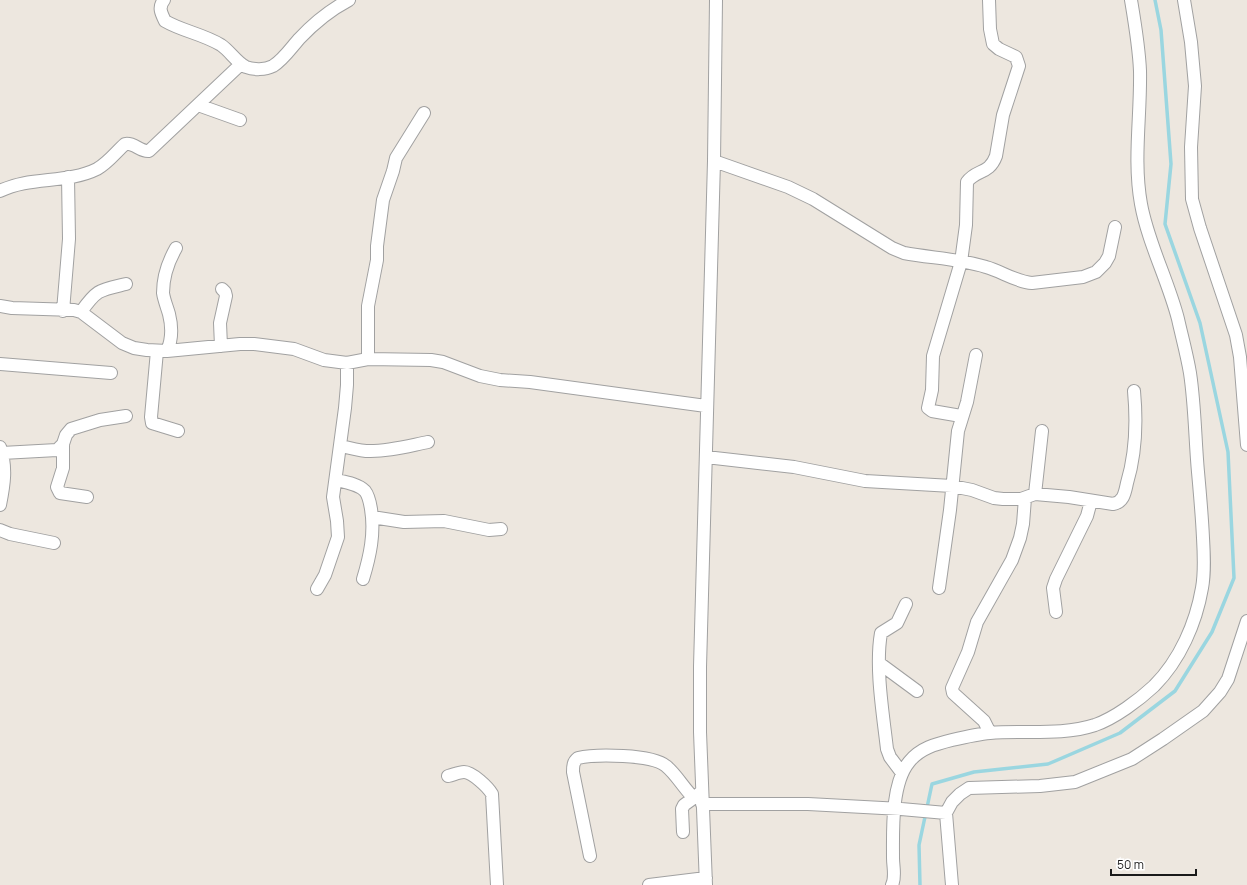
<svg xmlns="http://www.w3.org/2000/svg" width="1247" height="885" font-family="Manrope,sans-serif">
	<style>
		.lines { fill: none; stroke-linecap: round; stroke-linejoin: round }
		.stream { stroke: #9ad6e0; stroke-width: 3.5 }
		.minor-casing { stroke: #a1a1a1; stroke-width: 14 }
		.minor { stroke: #fff; stroke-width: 12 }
	</style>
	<rect width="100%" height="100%" fill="#ede7df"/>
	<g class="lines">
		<path class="stream" d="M920,885L919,845L932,784L974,772L1048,764L1120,733L1175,691L1212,632L1234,578L1228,452L1200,323L1165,224L1171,164L1161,30L1155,0"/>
		<defs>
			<path id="minor" d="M164,0C158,7 161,13 165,21C182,31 203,34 221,45C230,51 237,63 246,67C254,70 265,70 273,66C283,60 291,48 299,39C313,24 330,10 349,0
				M1184,0L1191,42L1195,86L1191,147L1192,199L1200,228L1236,335L1240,357L1247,445
				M198,105L240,120
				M714,161L788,187L813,199L892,248L904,253C931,258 960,259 986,267C1001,271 1016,282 1032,283L1083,277L1096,272L1105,263L1109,256L1115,227
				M0,191C30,176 67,184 97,169C108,163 116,152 125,144C134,142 140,152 149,151L241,64
				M0,306L12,308L74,310L81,312L122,343L134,348L147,350L167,351L240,344H254L294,349L324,360L347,363L368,359L431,360L443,362L480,376L500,380L530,382L706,406
				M63,311L69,239L68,177
				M81,312C97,289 100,290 126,284
				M221,346L220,323L226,296L225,292L222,289
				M157,351L151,417L152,423L178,431
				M167,351C172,340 172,326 169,314C167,307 164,300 163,293C163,277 168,262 176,248
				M368,359V306L377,260V246L383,200L393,171L396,158L424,113
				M0,364L111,373
				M961,416L932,411L928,408L932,390L933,356L961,262L966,225L967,182C976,169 989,175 996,156L1003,115L1019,66L1016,57L999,49L993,44L990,29L989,0
				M63,444V468L57,487L60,493L87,497
				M341,446C349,448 357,450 366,451C387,452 408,446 428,442
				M2,453L57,450L63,444L66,435L71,429L100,420L126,416
				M706,457L794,467L865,481L952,486L972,490L994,498L1003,499H1021L1035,494L1069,497L1113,504C1124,502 1125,492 1127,483C1136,453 1137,423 1134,391
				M336,480C345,482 358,484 365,491C369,496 370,503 371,509C375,533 370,556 363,579
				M1035,494L1042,431
				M0,505C4,485 7,467 0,447
				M372,517L404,522L444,521L489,530L501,529
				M0,530L10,534L54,543
				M939,588L950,510L958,431L967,402L976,355
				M317,589L325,575L338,537L337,521L333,497L345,408L347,385V363
				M1056,612L1053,588L1056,579L1087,516L1091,501
				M879,663L917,691
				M990,733L984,721L953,693L952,688L968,652L977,622L1012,560L1020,538L1023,524L1025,498
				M902,773L890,757L887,749C883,714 875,667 881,633L897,623L906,604
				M448,776C453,775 459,772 464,772C472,772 488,787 492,794L497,885
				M702,804H808L901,809L946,813
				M683,832L682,809L684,805L695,797
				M590,856L573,772C573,766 573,762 578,758C595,754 652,754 666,766C676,774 683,787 692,796L695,797L702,791
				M649,885L706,878
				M706,885L700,732V667L714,161L716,0
				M892,885C896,877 893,867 893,858C893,831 891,784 909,762C920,748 936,744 952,740C965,737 978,734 990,733C1025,730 1061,736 1095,725C1115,718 1139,700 1154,686C1180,660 1196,623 1202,588C1205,572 1204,555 1203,538C1202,516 1200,494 1198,472C1195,439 1195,406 1190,373C1187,355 1182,337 1178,319C1168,280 1148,243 1141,204C1133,160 1141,115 1140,71C1139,47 1135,24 1131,0
				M952,885L946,813L952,802L960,794L969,788L1040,786L1075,782L1132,759L1163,739L1203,711L1220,692L1228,679L1247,621"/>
		</defs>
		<use href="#minor" class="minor-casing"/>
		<use href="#minor" class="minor"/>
	</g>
	<path d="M1111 869v6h85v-6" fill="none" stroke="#1a1a1a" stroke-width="2"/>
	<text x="1117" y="869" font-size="12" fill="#1a1a1a" stroke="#ffffff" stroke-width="3" paint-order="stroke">50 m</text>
</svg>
